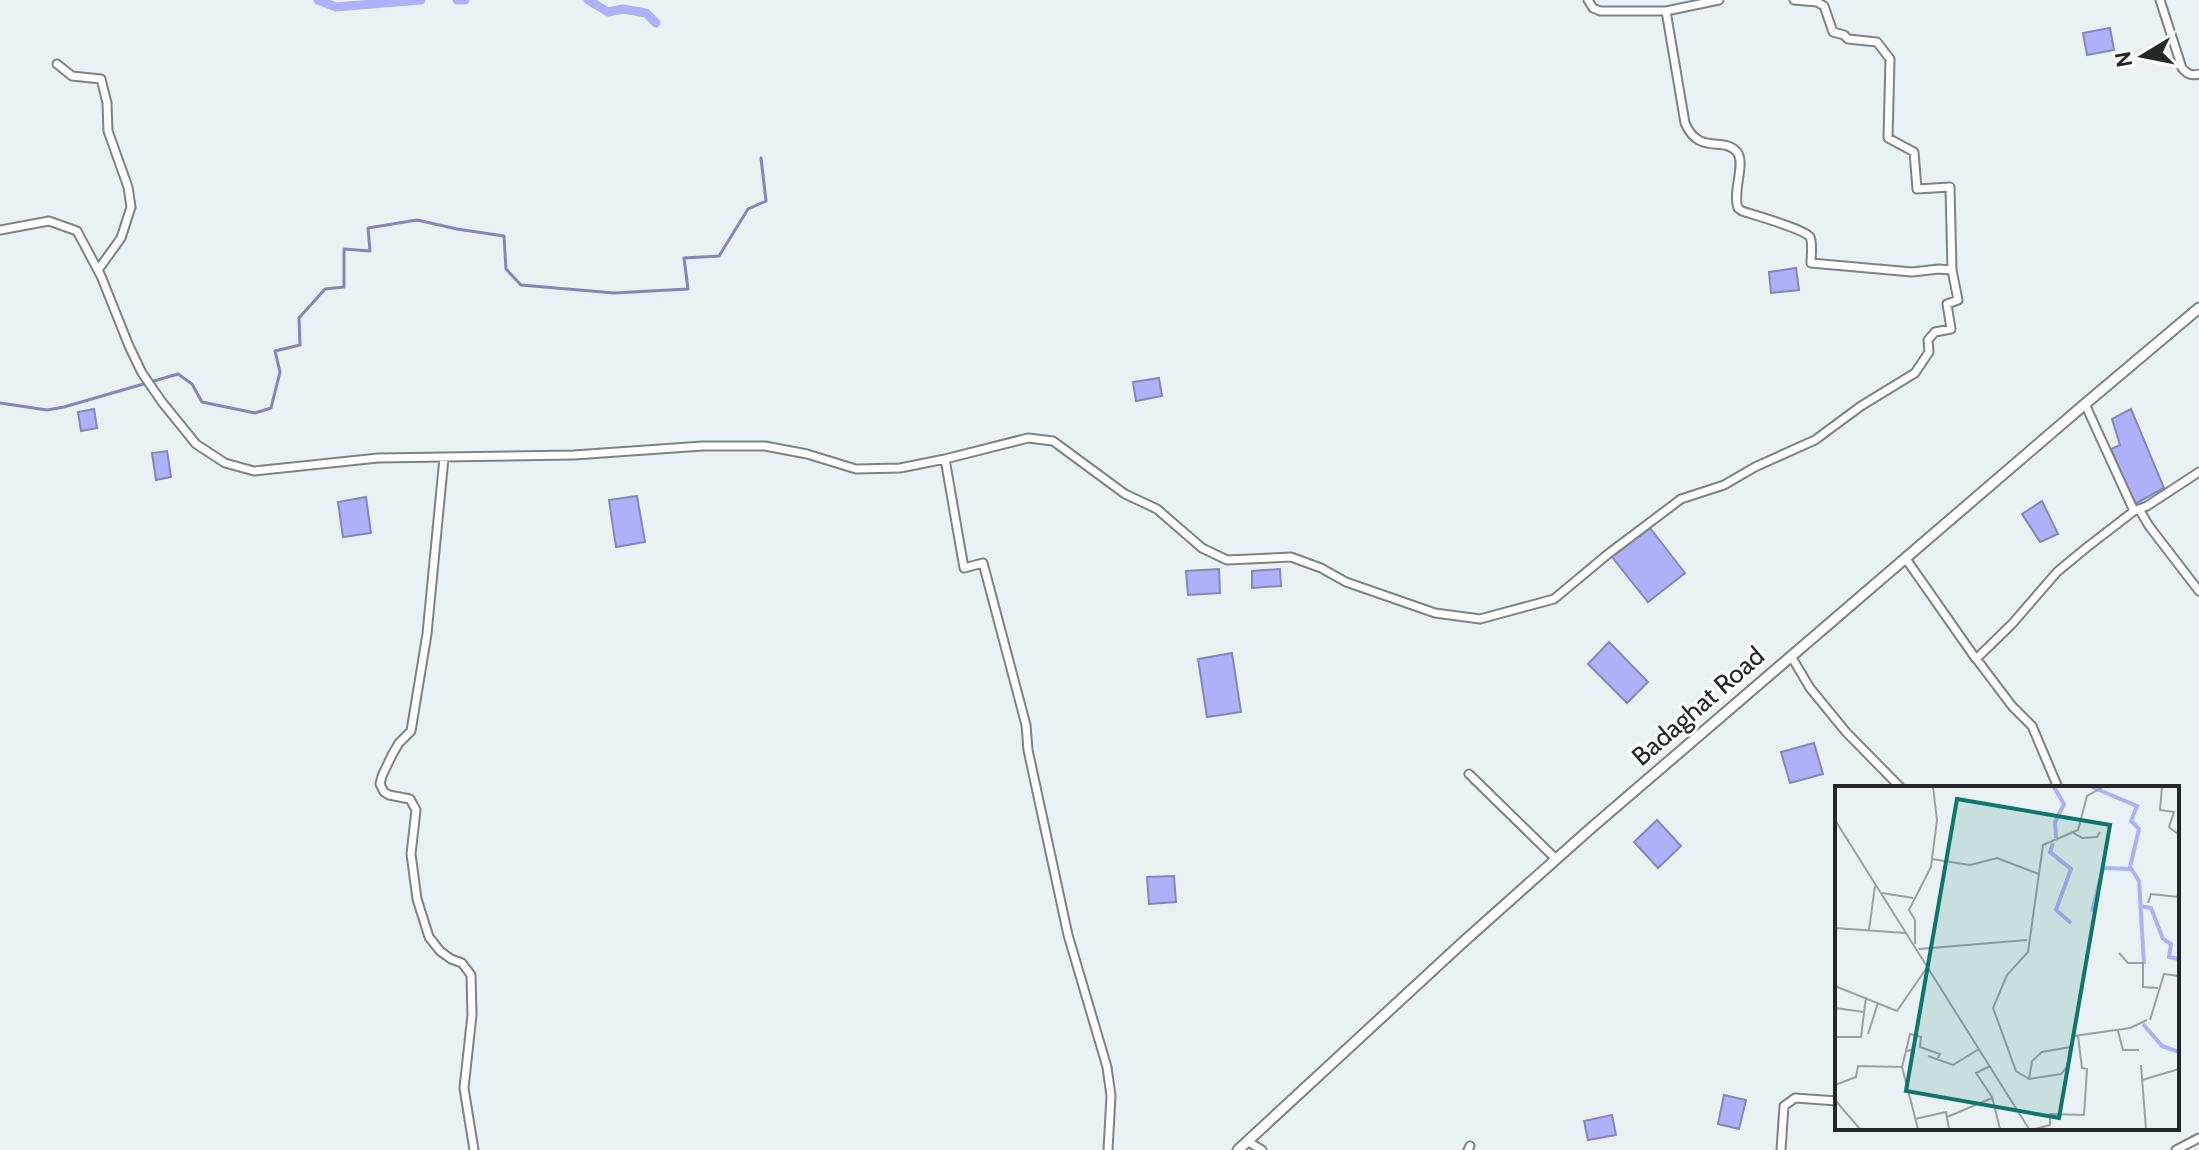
<svg xmlns="http://www.w3.org/2000/svg" width="2199" height="1150" font-family="Cabin,sans-serif">
	<style>
		.water { fill: #afb0f8; stroke: #8587b9; stroke-width: 2 }
		.lines { fill: none; stroke-linecap: round; stroke-linejoin: round }
		.stream { stroke: #8587b9; stroke-width: 3 }
		.canal { stroke: #afb0f8; stroke-width: 9 }
		.street-casing { stroke: #7d8384; stroke-width: 11 }
		.secondary-casing { stroke: #7d8384; stroke-width: 13 }
		.street { stroke: #fff; stroke-width: 7 }
		.secondary { stroke: #fff; stroke-width: 9 }
		.labels { text-anchor: middle; stroke-width: 6; stroke-linejoin: round; paint-order: stroke }
		.street-label { font-size: 26px; fill: #242627; stroke: #fff }
		.inset-river { fill: none; stroke: #afb0f8; stroke-width: 4 }
		.inset-road { fill: none; stroke: #9ba0a1; stroke-width: 2 }
		.view { fill: #0f766e; fill-opacity: 0.15; stroke: #0f766e; stroke-width: 4 }
		.inset-edge { fill: none; stroke: #242627; stroke-width: 4 }
	</style>
	<rect width="100%" height="100%" fill="#eaf1f3"/>
	<path class="water" d="M2110,28L2114,50L2087,55L2083,33Z
		M1796,268L1799,290L1771,293L1769,272Z
		M1159,378L1162,396L1136,401L1133,382Z
		M94,409L97,428L81,431L78,412Z
		M2131,409L2164,488L2135,504L2111,449L2120,445L2112,419Z
		M167,451L171,477L156,480L152,453Z
		M637,496L645,542L616,547L609,500Z
		M366,497L371,533L343,537L338,502Z
		M2042,501L2058,534L2040,542L2022,514Z
		M1650,528L1685,573L1648,602L1612,557Z
		M1219,569L1220,593L1188,595L1186,571Z
		M1280,569L1281,586L1252,588V571Z
		M1609,642L1648,682L1627,703L1588,664Z
		M1232,653L1241,712L1207,717L1198,659Z
		M1814,743L1823,774L1790,783L1781,752Z
		M1657,820L1681,846L1658,868L1634,842Z
		M1174,876L1176,902L1149,904L1147,877Z
		M1724,1095L1746,1100L1739,1129L1718,1124Z
		M1612,1115L1616,1135L1588,1140L1584,1121Z"/>
	<g class="lines">
		<path class="stream" d="M0,403L47,410L64,407L178,374L192,384L202,402L255,413L271,408L280,372L275,351L300,345L299,318L325,289L344,287V249L370,251L368,228L417,220L457,229L504,236L506,269L521,285L614,293L688,289L684,258L719,256L748,209L766,201L761,158"/>
		<path class="canal" d="M318,0L336,7L421,0
			M457,0H465
			M588,0L608,12L623,9L646,13L656,23"/>
		<defs>
			<path id="street" d="M1588,0L1593,8L1600,11H1666L1685,123C1699,156 1724,136 1737,152C1746,163 1732,192 1738,208L1742,211C1754,215 1804,229 1810,237C1813,243 1811,256 1811,263L1912,272L1939,269L1952,270L1950,187L1917,189L1914,152L1888,138L1890,59L1877,42L1848,39L1844,35L1833,32L1824,6L1817,2L1794,0
				M2160,0L2182,68C2187,74 2191,76 2199,74
				M1666,11L1719,0
				M57,64L72,76L101,79L107,103L108,131L128,187L131,207L121,238L98,270
				M0,230L49,221L77,231L101,276L129,346L142,373L162,402L196,444L225,463L254,471L378,458L574,455L703,446H765L807,454L856,469L900,468L945,459L1028,438L1053,441L1125,494L1157,509L1202,548L1227,560L1291,557L1321,568L1346,582L1435,613L1480,619L1554,599L1608,554L1681,499L1724,485L1755,467L1815,440L1861,406L1915,373L1929,352L1928,340L1935,332L1951,329L1947,304L1958,300L1952,270
				M2085,404L2134,511
				M444,458L427,634L411,731L399,743L392,755L382,776L380,784L384,792L389,795L410,799L416,810L411,854L417,899L429,937L440,951L451,959L462,963L471,975L472,1015L464,1088L474,1150
				M945,459L964,568L983,563L1026,725L1028,750L1068,935L1107,1067L1111,1096L1108,1150
				M2139,509L2149,526L2199,591
				M1906,559L1976,659L2012,624L2057,572L2086,548L2134,511L2147,506L2199,472
				M1791,656L1810,688L1846,732L1901,788
				M1975,657L2012,706L2032,726L2057,785
				M1469,774L1556,859
				M1247,1141L1262,1150
				M1468,1150L1470,1146
				M1781,1150L1784,1106L1795,1098L1837,1101
				M2176,1150L2199,1138"/>
			<path id="secondary" d="M1238,1150L1461,944L1590,829L2085,404L2199,308"/>
		</defs>
		<use href="#street" class="street-casing"/>
		<use href="#secondary" class="secondary-casing"/>
		<use href="#street" class="street"/>
		<use href="#secondary" class="secondary"/>
	</g>
	<g class="labels">
		<g class="street-label">
			<text transform="translate(1698 706) rotate(-41)" y="9">Badaghat Road</text>
		</g>
	</g>
	<g transform="translate(1835 786)">
		<rect width="344" height="344" fill="#eaf1f3"/>
		<path class="inset-river" d="M219,1L229,18L220,36L221,52M257,1L302,20L296,35L304,43L295,81L304,95L309,178M218,57L215,66L236,83L221,124L236,137M305,120L316,122L328,153L336,158L334,171L344,173M257,126L268,82L296,83M308,238L327,260L344,266"/>
		<path class="inset-road" d="M327,1L325,24L339,26L334,41L344,49M0,34L194,343M237,46L247,52L262,51L265,46M97,73L135,79L162,72L204,88M47,107L78,112M313,117L316,108L344,111M0,142L70,147M34,144L40,100M80,158V134L74,124L96,81L102,34L98,1M84,163L192,154M284,167L293,177H308V201L323,202M0,200L62,225L93,180M0,222L29,226M315,234L329,188L344,190M283,245L288,264H304M33,248L43,217M0,251H26L31,211M235,261L232,281L226,288L194,293L197,275L207,266L235,261L239,250L295,242L312,234M71,265L75,248L86,251L85,261L105,268L103,272M93,270L118,279L144,263M306,279L311,343M155,280L141,287L157,311L165,343M67,281L83,343M194,293L181,285L158,222L172,189L193,166L208,59L243,44L252,10L268,1M307,294L344,283M0,299L21,291L23,280L67,281L71,265L77,264M0,314L25,343M112,331L157,312M80,333L111,326L114,343M200,343L215,339V328L249,329L252,283L247,282L243,250"/>
		<path class="view" d="M122,13L275,39L224,332L71,305Z"/>
		<rect width="344" height="344" class="inset-edge"/>
	</g>
	<g transform="translate(2143 56) rotate(260)" stroke="#ffffff" stroke-width="6" paint-order="stroke">
	<path d="M0-6L14 30L0 20L-14 30Z" fill="#242627"/>
	<text y="-12" font-size="22" font-weight="bold" text-anchor="middle" fill="#242627">N</text>
	</g>
</svg>
